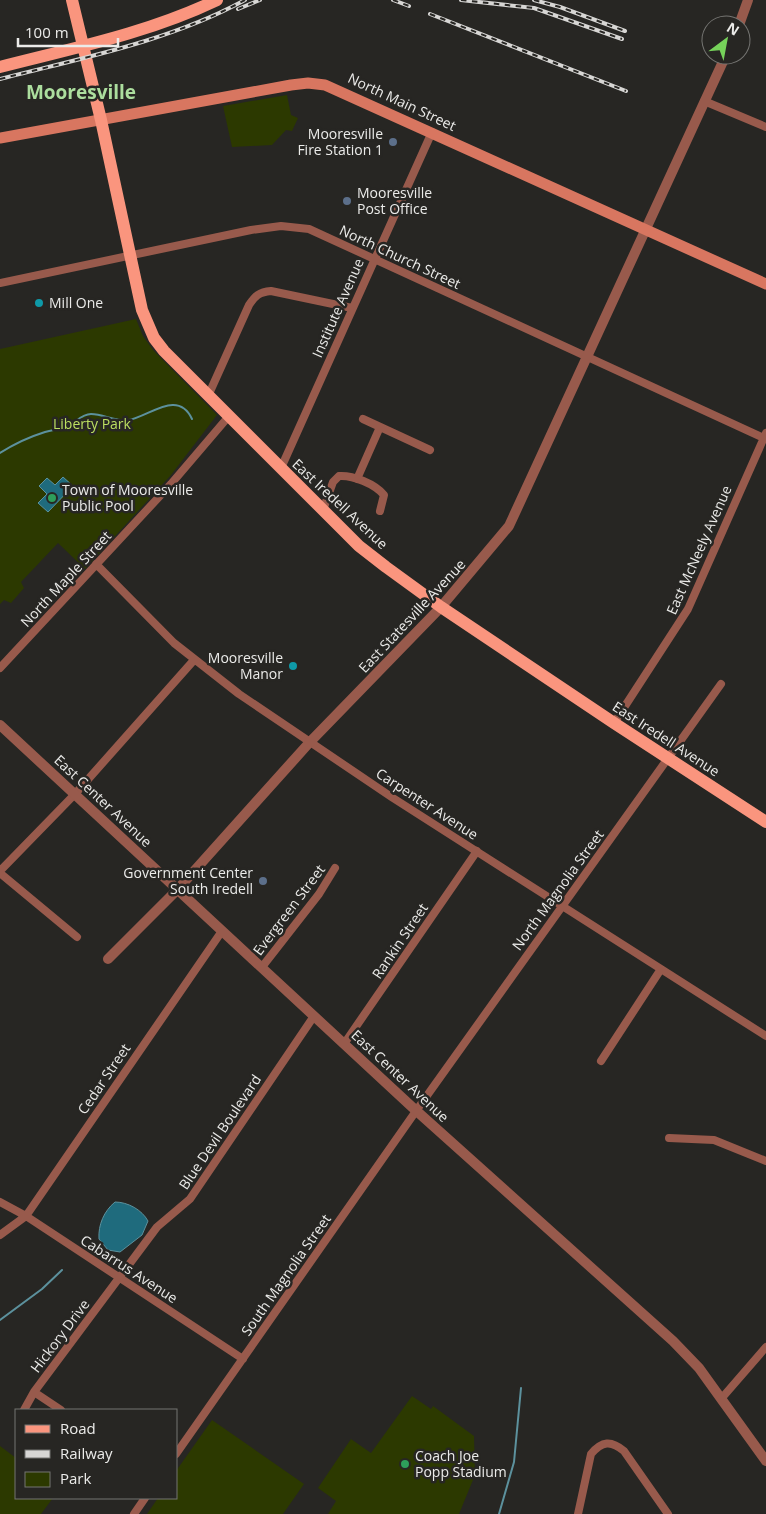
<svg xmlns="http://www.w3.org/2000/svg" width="766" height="1514" font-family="'Open Sans',sans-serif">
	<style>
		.green { fill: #2c3900 }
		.water { fill: #1f6b7d; stroke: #5c919d }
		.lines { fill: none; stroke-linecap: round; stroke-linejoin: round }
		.stream { stroke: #5c919d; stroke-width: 2 }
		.minor { stroke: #985a4c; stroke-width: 8 }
		.tertiary { stroke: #985a4c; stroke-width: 10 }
		.secondary { stroke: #d87660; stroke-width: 11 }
		.primary { stroke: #fa957e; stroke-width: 12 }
		.rail-casing { stroke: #d7d6d4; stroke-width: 4 }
		.rail { stroke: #272623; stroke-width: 2; stroke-dasharray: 5.5; stroke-linecap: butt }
		.service-dot { fill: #5c6f8a; stroke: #272623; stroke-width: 2 }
		.culture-dot { fill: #0f9aa8; stroke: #272623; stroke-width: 2 }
		.leisure-dot { fill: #2e9e5b; stroke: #272623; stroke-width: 2 }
		.labels { text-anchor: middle; stroke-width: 5; stroke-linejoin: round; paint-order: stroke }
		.street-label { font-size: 14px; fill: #ebebe9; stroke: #272623 }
		.poi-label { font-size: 14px; fill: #ebebe9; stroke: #272623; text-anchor: start }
		.park-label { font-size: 14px; fill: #bcdf61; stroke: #272623 }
		.district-label { font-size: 19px; font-weight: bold; fill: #acde9e; stroke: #272623 }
	</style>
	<rect width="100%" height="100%" fill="#272623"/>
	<path class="green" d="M287,95L291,115L298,118L292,131L286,130L272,145L232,147L223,106Z
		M136,319L143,336L153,350L217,415L171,475L85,569L58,543L21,582L24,588L11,603L4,600L0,604V349Z
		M412,1396L431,1409L433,1406L474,1436L475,1475L459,1514H328L336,1501L318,1488L351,1439L371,1453Z
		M212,1420L304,1484L283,1514H147L158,1498H176V1471Z
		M0,1446L16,1458V1498H53L41,1514H0Z"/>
	<path class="water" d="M63,477L73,486L48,512L38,503L47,494L39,486L47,478L55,485Z
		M115,1202C128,1202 142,1210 148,1221L142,1235L120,1252L108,1250L99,1239C98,1225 104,1211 115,1202Z"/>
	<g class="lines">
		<path class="stream" d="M0,453C14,444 29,437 45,432C53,430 61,429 68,426C76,423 81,414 91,414C104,414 115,422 129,420C150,416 178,389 192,419
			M0,1320L42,1289L62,1270
			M499,1514L514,1462L521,1388"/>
		<path class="minor" d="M704,101L766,127
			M0,283L251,230L281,226L309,229L766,439
			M208,396L249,305C255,296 259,292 271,291L352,308
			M363,419L430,450
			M281,468L432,132
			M357,479L380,427
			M323,510L333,482L339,476C353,475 375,484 384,495L380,511
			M96,564L174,643L239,694L393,798L766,1036
			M0,668L171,484L229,416
			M614,723L688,609L766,433
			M0,871L75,794L194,660
			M0,873L77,937
			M262,967L319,894L335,868
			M344,1044L477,851
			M601,1061L661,969
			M669,1138L714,1140L766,1161
			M0,1202L26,1216L243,1359
			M0,1235L26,1216L222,931
			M34,1392L61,1410
			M721,1399L766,1347
			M24,1410L34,1392L157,1227L190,1199L314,1016
			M176,1454L416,1111L721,684
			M134,1514L145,1498
			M578,1514L591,1454C602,1441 611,1440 624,1451L668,1514"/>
		<path class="tertiary" d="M739,25L748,0
			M0,725L411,1106L673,1341L699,1368L766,1461
			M108,959L178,889L309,743L441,607L509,526L726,55"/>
		<path class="secondary" d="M0,138L291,85L308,83L325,85L766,284"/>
		<path class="primary" d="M72,0L101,120L142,310L154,338L164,351L359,546L386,567L441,607L614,723L766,822
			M0,67C74,48 148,33 217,0"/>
		<defs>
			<path id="rail" d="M393,0L409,6
				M461,0L534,8L622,39
				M534,0L560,7L625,31
				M238,9L260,0
				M430,14L626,91
				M0,79C82,58 170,41 245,0"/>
		</defs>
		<use href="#rail" class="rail-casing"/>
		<use href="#rail" class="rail"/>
	</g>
	<g class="service-dot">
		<circle cx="393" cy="142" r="5"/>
		<circle cx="347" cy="201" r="5"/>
		<circle cx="263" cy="881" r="5"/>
	</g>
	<g class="culture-dot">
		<circle cx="39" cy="303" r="5"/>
		<circle cx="293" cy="666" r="5"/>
	</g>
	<g class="leisure-dot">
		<circle cx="52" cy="498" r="5"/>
		<circle cx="405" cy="1464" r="5"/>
	</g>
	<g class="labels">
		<g class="street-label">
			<text transform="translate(402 102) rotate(25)" y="5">North Main Street</text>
			<text transform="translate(400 257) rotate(25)" y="5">North Church Street</text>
			<text transform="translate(338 308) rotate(-66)" y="5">Institute Avenue</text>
			<text transform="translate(340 504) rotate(43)" y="5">East Iredell Avenue</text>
			<text transform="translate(699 550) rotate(-66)" y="5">East McNeely Avenue</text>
			<text transform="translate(66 579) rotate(-47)" y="5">North Maple Street</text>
			<text transform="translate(412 616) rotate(-47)" y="5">East Statesville Avenue</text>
			<text transform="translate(666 739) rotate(33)" y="5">East Iredell Avenue</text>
			<text transform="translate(103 801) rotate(43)" y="5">East Center Avenue</text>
			<text transform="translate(427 804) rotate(33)" y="5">Carpenter Avenue</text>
			<text transform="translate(558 890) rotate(-54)" y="5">North Magnolia Street</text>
			<text transform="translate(289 910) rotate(-53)" y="5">Evergreen Street</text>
			<text transform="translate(400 941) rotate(-56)" y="5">Rankin Street</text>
			<text transform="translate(400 1076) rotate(43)" y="5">East Center Avenue</text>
			<text transform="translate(104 1079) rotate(-56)" y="5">Cedar Street</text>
			<text transform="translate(220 1132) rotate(-56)" y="5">Blue Devil Boulevard</text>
			<text transform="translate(129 1269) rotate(33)" y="5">Cabarrus Avenue</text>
			<text transform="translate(286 1275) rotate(-55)" y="5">South Magnolia Street</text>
			<text transform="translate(60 1336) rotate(-53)" y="5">Hickory Drive</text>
		</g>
		<g class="poi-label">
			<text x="383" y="139" text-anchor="end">Mooresville<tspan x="383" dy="16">Fire Station 1</tspan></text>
			<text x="357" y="198">Mooresville<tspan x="357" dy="16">Post Office</tspan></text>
			<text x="49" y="308">Mill One</text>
			<text x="62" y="495">Town of Mooresville<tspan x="62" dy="16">Public Pool</tspan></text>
			<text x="283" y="663" text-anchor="end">Mooresville<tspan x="283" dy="16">Manor</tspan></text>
			<text x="253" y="878" text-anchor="end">Government Center<tspan x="253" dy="16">South Iredell</tspan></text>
			<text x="415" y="1461">Coach Joe<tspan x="415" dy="16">Popp Stadium</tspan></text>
		</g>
		<g class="park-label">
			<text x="92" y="429">Liberty Park</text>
		</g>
		<g class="district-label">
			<text x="81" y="99">Mooresville</text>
		</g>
	</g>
	<rect x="15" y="1409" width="162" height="90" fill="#272623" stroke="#757572"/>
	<rect x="25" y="1425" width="25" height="8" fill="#fa957e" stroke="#757572"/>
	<text x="60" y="1434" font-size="15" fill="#ebebe9">Road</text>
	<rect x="25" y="1450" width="25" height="8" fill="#d7d6d4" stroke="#757572"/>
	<text x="60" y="1459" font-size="15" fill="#ebebe9">Railway</text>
	<rect x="25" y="1472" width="25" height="15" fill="#2c3900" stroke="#757572"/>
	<text x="60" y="1484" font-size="15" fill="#ebebe9">Park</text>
	<g transform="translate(726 40) rotate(32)"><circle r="24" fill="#272623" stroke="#757572"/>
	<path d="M0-4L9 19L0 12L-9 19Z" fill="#76d25a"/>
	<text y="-8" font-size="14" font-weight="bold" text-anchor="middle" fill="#ebebe9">N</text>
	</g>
	<path d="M18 38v8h100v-8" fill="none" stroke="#ebebe9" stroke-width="2.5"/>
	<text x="25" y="38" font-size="15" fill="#ebebe9" stroke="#272623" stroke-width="4" paint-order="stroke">100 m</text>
</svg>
